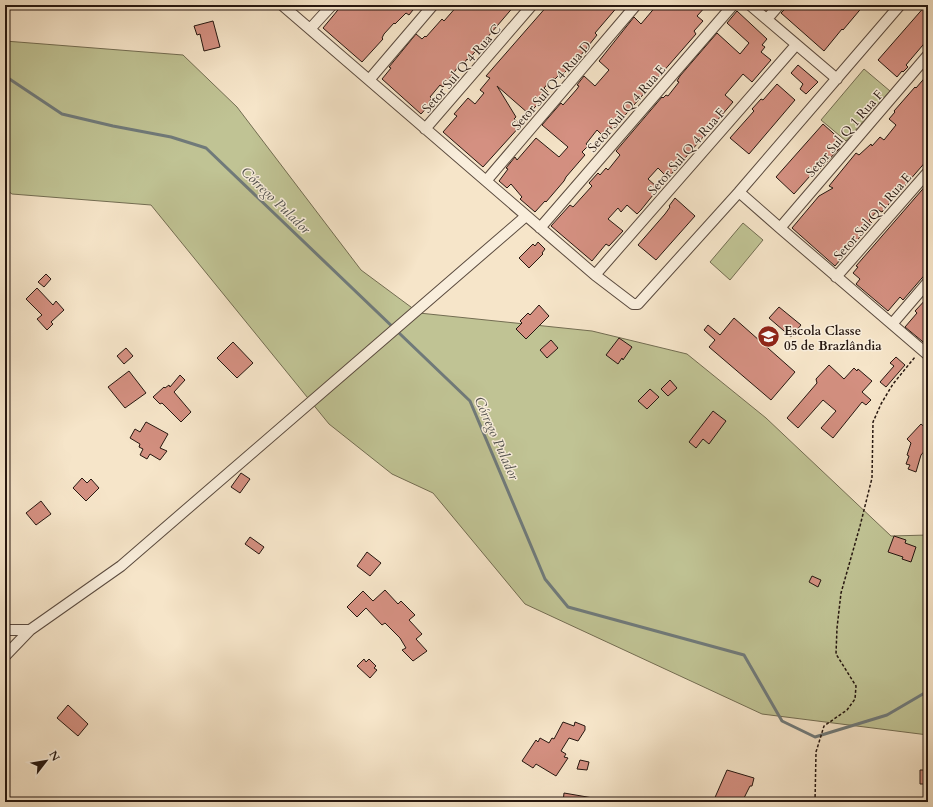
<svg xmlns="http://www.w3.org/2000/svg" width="933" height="807" font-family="Cardo,serif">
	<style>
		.green { fill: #c0c394; stroke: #736d52 }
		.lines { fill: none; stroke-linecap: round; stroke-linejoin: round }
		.stream { stroke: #707a7a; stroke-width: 3 }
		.building { fill: #d49081; stroke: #261710 }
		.street-casing { stroke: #5a4a3e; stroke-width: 12 }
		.path { stroke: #261710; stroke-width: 1.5; stroke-dasharray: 3 2; stroke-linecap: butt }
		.street { stroke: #f9eedc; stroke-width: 10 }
		.labels { text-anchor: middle; stroke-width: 3; stroke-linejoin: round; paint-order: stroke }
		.street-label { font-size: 13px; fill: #261710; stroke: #f9eedc }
		.poi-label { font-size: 13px; font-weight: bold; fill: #261710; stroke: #f9eedc; text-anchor: start }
		.water-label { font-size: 14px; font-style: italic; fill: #51514e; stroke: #f9eedc }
	</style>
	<rect width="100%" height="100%" fill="#f6e5c9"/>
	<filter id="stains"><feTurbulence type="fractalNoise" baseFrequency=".005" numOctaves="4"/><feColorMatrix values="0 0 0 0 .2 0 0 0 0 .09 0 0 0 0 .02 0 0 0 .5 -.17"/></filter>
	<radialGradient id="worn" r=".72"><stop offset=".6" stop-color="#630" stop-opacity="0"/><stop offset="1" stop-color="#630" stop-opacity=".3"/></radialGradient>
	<path class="green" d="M5,41L183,55L237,107L361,270L419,313L592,331L687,354L766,418L891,536L928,535V735L762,714L525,604L433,493L392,474L329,424L151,205L12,194L5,189Z
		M864,69L890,91L846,141L821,120Z
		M743,223L763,240L730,280L710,262Z"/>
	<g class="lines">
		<path class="stream" d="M5,76L62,114L113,126L171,137L206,148L470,401L545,579L568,607L744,655L782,721L815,737L887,715L928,691"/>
	</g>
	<path class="building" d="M342,5H417L409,15L406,13L395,24L394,23L384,34L382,38L383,39L362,62L323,28Z
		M458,5H515L468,60L467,59L463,65L461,63L443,87L440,85L430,97L432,98L429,102L431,103L421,114L382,79L391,68L389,67L416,34L422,39L425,36L426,37L442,19L444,21Z
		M548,5H619L595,33L597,35L577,60L562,75L560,74L555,79L553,78L544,88L548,92L529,114L497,86L516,117L514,119L521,125L483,167L443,132L457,116L454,114L468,98L475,104L484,93L480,90L490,78L486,76Z
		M657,5H707L697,16L703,21L694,31L696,34L613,129L609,127L602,135L597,130L586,144L588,146L582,152L585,155L566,177L564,181L546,202L545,201L535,212L520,199L522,197L511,184L507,188L499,181L508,169L506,168L515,157L517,160L536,138L559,157L568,147L542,125L561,103L563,105L577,89L579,86L577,85L584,76L595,86L609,70L599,61L634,17L641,24Z
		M789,5H864L843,30L842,29L824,51L781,13Z
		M926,5H928V39L906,65L908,67L903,72L902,71L897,77L878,60Z
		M737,11L767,39L762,45L765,47L761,52L771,60L752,82L743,74L725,95L733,102L668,178L658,168L648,179L656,186L651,193L653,195L641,210L637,214L627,205L621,212L618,208L608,219L623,231L609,246L606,244L592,261L551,226L570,205L573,207L592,186L589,183L598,173L600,175L606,168L608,170L620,155L616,151L662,97L663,98L666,95L668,96L679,82L677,81L680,76L717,33L740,54L749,43L727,23Z
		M213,21L220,47L204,51L200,34L197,35L194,26Z
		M798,65L818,82L806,94L800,89L803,84L791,73Z
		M928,74V159L882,212L878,210L869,220L872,223L835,266L792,228L819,196L833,188L829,186L856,153L859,155L871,144L872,146L880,137L884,140L896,125L889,119L895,112L894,111L915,87L916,88Z
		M777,84L795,100L749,154L730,138L754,111L752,109L761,99L763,100Z
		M823,124L842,141L838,147L840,148L820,169L818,167L794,194L776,177Z
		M928,183V268L926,270L928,271L903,300L900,297L888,311L856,284L860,279L853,273L858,267L856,266Z
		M675,198L695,216L656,260L638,245L665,214L670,207L669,206Z
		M538,242L545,249L542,253L543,254L529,268L519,258L533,244L535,246Z
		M46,274L51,279L44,287L38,282Z
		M37,288L53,305L56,301L64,310L51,322L53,324L47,330L37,319L42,315L26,299Z
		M928,297V346L905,327L917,313L915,311Z
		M539,305L549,316L526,339L516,329L522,323L520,321L528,313L530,315Z
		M779,307L801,325L791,337L769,318Z
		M734,318L795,372L771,400L709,347L715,340L704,330L708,325L720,335Z
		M619,338L632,347L623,360L622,358L618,364L606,355Z
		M551,340L558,348L547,358L540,350Z
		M233,342L253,363L237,378L217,358Z
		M126,348L133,356L124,364L117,356Z
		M896,357L905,365L886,387L880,382L894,366L890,363Z
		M829,365L844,379L854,368L857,371L858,369L872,381L862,392L871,400L866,405L862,402L833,438L821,428L836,411L823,400L798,428L787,418L817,383L816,379Z
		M129,371L146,393L125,408L108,387Z
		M180,375L185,380L174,392L191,412L181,422L162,403L160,404L153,397L164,387L165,388L169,385L170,387Z
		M670,380L677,388L668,396L661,389Z
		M650,389L659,397L647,409L638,401Z
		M713,411L726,421L709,444L703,439L696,448L689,442Z
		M146,422L168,434L160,448L167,451L160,460L150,454L147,459L140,455L143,449L139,447L140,444L130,438L135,429L140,432Z
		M921,424L928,430V447L921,455L916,472L908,469L910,465L906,464L909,456L907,455L911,443L907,439Z
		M241,473L250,479L240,493L231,487Z
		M82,478L87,483L91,479L99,488L86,501L73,488Z
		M41,501L51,514L36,525L26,513Z
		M894,536L906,540L905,543L916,547L911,562L902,559L903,557L888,552Z
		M250,537L264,547L259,554L245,544Z
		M367,552L381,563L370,576L357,566Z
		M812,576L821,580L818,587L809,582Z
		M385,590L398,604L401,601L415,615L409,620L422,634L416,639L427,651L413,661L402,650L406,648L400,638L385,623L382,625L366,608L357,617L347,607L363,591L373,601Z
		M364,659L366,662L369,659L376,666L374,668L377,670L370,678L357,666Z
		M68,705L88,724L78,736L57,718Z
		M563,722L574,726L575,722L585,726V730L578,741L569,738L561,751L566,754L564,757L568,758L556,776L536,764L533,768L522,761L536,740L538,742L540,738L549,743L552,738L554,739Z
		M580,760L589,762L587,770L577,769Z
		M727,770L754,778L752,786H750L742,802H713Z
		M920,770H928V784H920Z
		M564,793L593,798V802H563Z"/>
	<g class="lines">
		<defs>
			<path id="street" d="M282,5L595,275L633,304H638L739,192L900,5
				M750,5L837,79
				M767,19L779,5
				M310,29L332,5
				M369,80L433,5
				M425,129L532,5
				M486,181L636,5
				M739,192L780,228L928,355
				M540,228L733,5
				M780,228L928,55
				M595,275L796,45
				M836,277L928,172
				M892,324L928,282
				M5,630H30
				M5,656L30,630L121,566L526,216"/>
		</defs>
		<use href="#street" class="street-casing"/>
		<path class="path" d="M815,802L816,752L824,726L847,710L855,699L856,686L836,654L837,628L841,593L860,526L872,478L873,422L881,404L893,384L915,357"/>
		<use href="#street" class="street"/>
	</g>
	<defs>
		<symbol id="school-disc" viewBox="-11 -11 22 22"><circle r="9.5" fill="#8f2418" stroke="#f9eedc"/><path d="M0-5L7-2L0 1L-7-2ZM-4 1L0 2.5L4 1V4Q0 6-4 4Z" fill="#fff"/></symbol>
	</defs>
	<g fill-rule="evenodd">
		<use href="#school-disc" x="756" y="324" width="25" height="25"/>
	</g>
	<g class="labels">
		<g class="street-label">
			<text transform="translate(461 68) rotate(-49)" y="5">Setor Sul Q 4 Rua C</text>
			<text transform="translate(551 85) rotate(-49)" y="5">Setor Sul Q 4 Rua D</text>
			<text transform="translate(626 108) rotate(-49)" y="5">Setor Sul Q 4 Rua E</text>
			<text transform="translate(844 133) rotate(-49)" y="5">Setor Sul Q 1 Rua F</text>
			<text transform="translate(686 151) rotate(-49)" y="5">Setor Sul Q 4 Rua F</text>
			<text transform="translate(872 216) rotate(-49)" y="5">Setor Sul Q 1 Rua E</text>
		</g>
		<g class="poi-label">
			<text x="784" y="335">Escola Classe<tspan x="784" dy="15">05 de Brazlândia</tspan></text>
		</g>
		<g class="water-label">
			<text transform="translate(276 200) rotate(44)" y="5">Córrego Pulador</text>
			<text transform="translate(497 438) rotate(66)" y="5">Córrego Pulador</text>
		</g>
	</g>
	<rect width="933" height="807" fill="none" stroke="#f6e5c9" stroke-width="20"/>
	<rect x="6" y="6" width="921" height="795" fill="none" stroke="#261710" stroke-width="2"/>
	<rect x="10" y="10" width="913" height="787" fill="none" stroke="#261710"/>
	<g transform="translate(46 761) rotate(59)" stroke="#f9eedc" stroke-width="3" paint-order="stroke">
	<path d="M0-3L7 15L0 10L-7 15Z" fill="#261710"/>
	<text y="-6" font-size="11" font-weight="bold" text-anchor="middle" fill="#261710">N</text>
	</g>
	<rect width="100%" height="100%" filter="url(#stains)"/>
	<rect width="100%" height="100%" fill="url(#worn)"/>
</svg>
